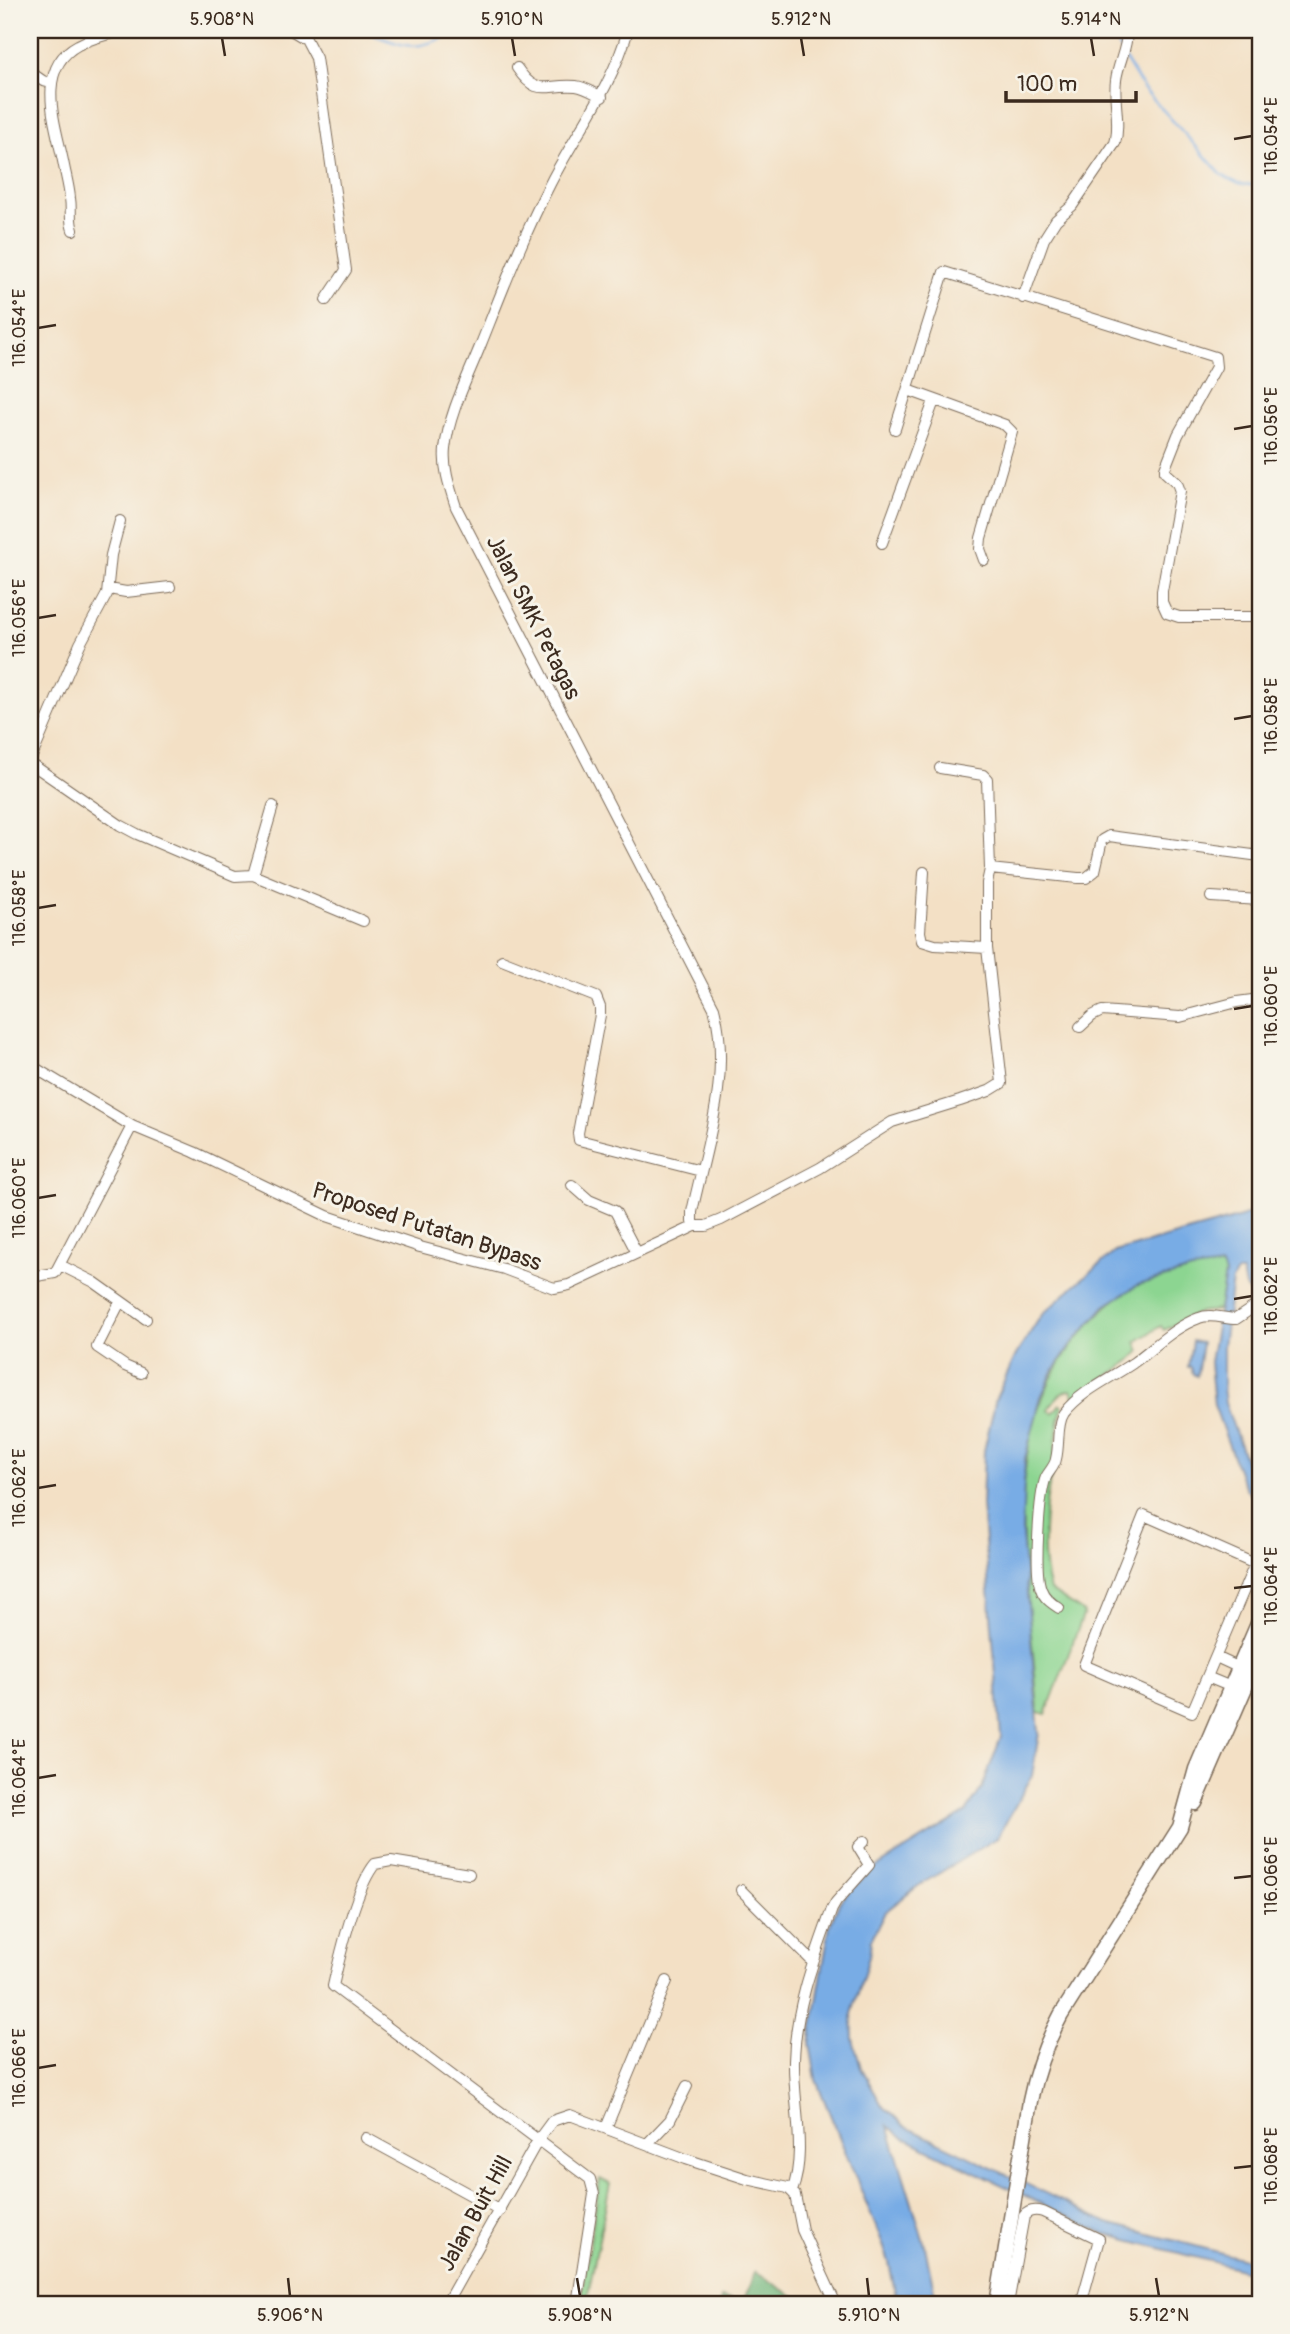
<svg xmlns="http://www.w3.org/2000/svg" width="1290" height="2334" font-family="Pangolin,sans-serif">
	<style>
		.green { fill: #8cd591; stroke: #648058; stroke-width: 2 }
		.forest { fill: #71b67b; stroke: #56704c; stroke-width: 2 }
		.water { fill: #78ace5; stroke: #5a6b82; stroke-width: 2 }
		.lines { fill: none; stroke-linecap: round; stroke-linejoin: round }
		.stream { stroke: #78ace5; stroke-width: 2.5 }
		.street-casing { stroke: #7b6a58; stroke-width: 12 }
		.secondary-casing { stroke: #7b6a58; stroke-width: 17 }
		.street { stroke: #fff; stroke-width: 10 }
		.secondary { stroke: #fff; stroke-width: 14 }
		.ticks { fill: none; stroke: #3b2a1e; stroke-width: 2.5 }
		.labels { text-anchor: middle; stroke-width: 6; stroke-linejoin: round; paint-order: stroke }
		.street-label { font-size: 23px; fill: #3b2a1e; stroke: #f7f3e8 }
		.neatline { fill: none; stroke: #3b2a1e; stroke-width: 2.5 }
		.ticks-label { font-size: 18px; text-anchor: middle; fill: #3b2a1e }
	</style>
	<rect width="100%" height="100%" fill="#f7f3e8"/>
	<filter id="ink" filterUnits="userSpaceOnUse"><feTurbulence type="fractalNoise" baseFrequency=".0143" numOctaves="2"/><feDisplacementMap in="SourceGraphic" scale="14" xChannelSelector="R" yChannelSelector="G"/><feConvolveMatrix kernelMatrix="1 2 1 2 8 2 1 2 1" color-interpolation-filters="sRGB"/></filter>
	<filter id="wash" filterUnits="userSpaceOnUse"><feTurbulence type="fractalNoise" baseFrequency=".00686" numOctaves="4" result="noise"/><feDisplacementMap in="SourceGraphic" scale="28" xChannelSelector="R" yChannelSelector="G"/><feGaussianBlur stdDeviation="1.57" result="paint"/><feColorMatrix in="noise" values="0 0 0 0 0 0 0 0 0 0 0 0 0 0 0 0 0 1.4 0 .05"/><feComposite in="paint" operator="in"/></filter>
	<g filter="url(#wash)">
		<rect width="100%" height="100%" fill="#f3e0c5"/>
		<path class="green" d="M1218,1265L1222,1266L1225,1274L1219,1310L1200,1312L1164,1330L1161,1326L1136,1342L1140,1351L1130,1361L1075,1398L1071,1390C1060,1391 1053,1401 1048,1410L1053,1413L1060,1404L1063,1406C1057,1422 1057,1436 1055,1454C1054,1469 1049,1483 1047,1497C1043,1527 1041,1561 1050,1590L1084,1613L1046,1714L1038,1712C1031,1585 989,1437 1083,1332C1099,1313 1117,1294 1140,1284C1164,1274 1192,1270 1218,1265Z
			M600,2179L610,2184L586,2304H580Z"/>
		<path class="forest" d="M755,2272L806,2304H720L721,2298L743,2302Z"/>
		<path class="water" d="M1260,1209V1305L1245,1287L1242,1272H1237L1232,1281L1223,1346V1387L1225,1403L1251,1476L1260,1491V1505L1247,1490L1241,1478L1214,1405L1210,1362L1225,1274L1222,1266L1192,1270L1138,1285L1105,1306L1071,1345L1054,1369L1041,1397L1025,1459L1022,1533L1039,1733L1032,1776L997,1838L918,1886L885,1912L871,1940L869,1957L852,2014L853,2039L861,2068L882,2105L906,2127L1108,2223L1260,2263V2274L1105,2234L904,2138L888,2126L924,2242L937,2304H897L889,2262L879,2234L816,2080L810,2043L830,1925L840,1901L872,1870L966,1812L982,1788L1001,1737L982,1505L984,1451L996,1398L1016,1355L1041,1316L1076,1284L1115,1252L1241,1217Z
			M1192,1341L1202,1343L1197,1376L1193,1374L1191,1367H1188Z"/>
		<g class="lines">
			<path class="stream" d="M360,30C414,49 408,53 462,30
				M1109,30L1121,51
				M1124,57L1143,88L1222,175C1235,183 1245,187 1260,184"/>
		</g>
	</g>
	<g filter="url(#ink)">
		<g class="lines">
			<defs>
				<path id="street" d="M291,30L306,39L316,58L346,270L326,300
					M628,30C612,87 578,130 551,182C524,234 503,289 481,344C468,377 449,413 445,449C443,469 450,488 456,507L714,1008C732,1075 706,1146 692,1212V1222L695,1226
					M30,38L33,30
					M517,68C538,99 546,83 576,86C585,87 594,93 602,97
					M30,72L43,81L51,83
					M73,230C69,219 72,210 70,198C69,187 66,176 64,166C57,128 33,69 78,45C92,37 110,34 125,30
					M1023,298L1044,239L1056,220L1072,206L1115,143C1121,123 1113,101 1116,80C1118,63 1128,47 1127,30
					M908,390L1005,425L1012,432L981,538L980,549L984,560
					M895,429L944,272L1215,357L1216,367L1178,435L1165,468V472L1177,483L1180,491L1162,591V602L1167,613L1179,617H1260
					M882,543L934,401
					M109,589L126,592L170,587
					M30,761L80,644L107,594L111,555L120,521
					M30,763L120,825L137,834L235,876L253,875L363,921
					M990,869L1078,878H1086L1095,871L1102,840L1109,836L1260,856
					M924,872L920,932L922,941L935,945L987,948
					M253,875L273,806
					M1211,897L1260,900
					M502,960L596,997L600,1007V1015L578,1133L579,1140L701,1171
					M1080,1027L1092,1016L1102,1011L1180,1017L1237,1002L1260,999
					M30,1065L132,1126L194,1152L327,1216L420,1247L504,1269L554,1288L569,1285L695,1226H706L721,1220L820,1168L892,1122L960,1101L989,1091L1002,1083L987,948V883L990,869L987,779L983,775L940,768
					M1259,1142L1260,1140
					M572,1185L589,1200L615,1211L637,1253
					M60,1265L94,1282L146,1319
					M30,1277L55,1273L132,1126
					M120,1302L97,1347L125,1366L141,1373
					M1144,1515L1255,1564L1192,1712L1084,1665Z
					M1059,1608C1051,1603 1044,1598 1041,1589C1034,1572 1039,1494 1046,1477C1049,1471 1055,1466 1056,1459C1060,1444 1056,1424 1064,1413C1081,1391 1111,1378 1133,1363C1155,1347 1174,1327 1199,1318C1211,1313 1224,1319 1236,1319L1260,1303
					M1216,1657L1244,1670
					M1207,1677L1236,1689
					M469,1874L391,1861L375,1864C356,1887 340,1955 333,1986L590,2179L594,2194L577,2304
					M741,1890L813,1962
					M606,2128L667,1981
					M366,2138L500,2211
					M647,2144L670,2120L687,2086
					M792,2191C807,2154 793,2101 794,2061C795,2008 814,1959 832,1909L836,1902L869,1865L858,1847L864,1841
					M446,2304L538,2140L552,2121L570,2115L686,2159L747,2179L788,2188L795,2195L802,2230L836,2304
					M1008,2304L1024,2216C1029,2210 1036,2210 1043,2212L1099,2239L1081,2304"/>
				<path id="secondary" d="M1195,1803L1260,1653
					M997,2304L1030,2101C1036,2070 1046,2043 1061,2015L1180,1827L1196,1769L1260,1619"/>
			</defs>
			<use href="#street" class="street-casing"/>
			<use href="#secondary" class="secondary-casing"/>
			<use href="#street" class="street"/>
			<use href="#secondary" class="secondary"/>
		</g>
	</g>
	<path class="ticks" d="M222,38L225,56M512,38L515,56M801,38L804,56M1091,38L1094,56M1234,139L1252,136M38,328L56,325M1234,429L1252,426M38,618L56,615M1234,719L1252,716M38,908L56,905M1234,1009L1252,1006M38,1198L56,1195M1234,1299L1252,1296M38,1488L56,1485M1234,1588L1252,1586M38,1778L56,1775M1234,1878L1252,1876M38,2068L56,2065M1234,2168L1252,2166M288,2278L290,2296M577,2278L580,2296M867,2278L869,2296M1156,2278L1159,2296"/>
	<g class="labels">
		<g class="street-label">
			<text transform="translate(534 617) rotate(63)" y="8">Jalan SMK Petagas</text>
			<text transform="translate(427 1226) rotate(18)" y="8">Proposed Putatan Bypass</text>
			<text transform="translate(475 2213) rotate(-61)" y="8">Jalan Buit Hill</text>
		</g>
	</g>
	<rect width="1290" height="2334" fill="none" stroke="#f7f3e8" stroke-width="77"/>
	<path d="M1006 91v10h130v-10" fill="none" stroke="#3b2a1e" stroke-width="3.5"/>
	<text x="1017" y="91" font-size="21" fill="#3b2a1e" stroke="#f7f3e8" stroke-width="5" paint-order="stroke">100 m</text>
	<rect x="38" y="38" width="1214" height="2258" class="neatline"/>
	<g class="ticks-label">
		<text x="222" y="25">5.908°N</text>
		<text x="512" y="25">5.910°N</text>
		<text x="801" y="25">5.912°N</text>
		<text x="1091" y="25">5.914°N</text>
		<text transform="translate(1271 136) rotate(-90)" y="6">116.054°E</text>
		<text transform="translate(19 328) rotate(-90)" y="6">116.054°E</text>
		<text transform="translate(1271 426) rotate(-90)" y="6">116.056°E</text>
		<text transform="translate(19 618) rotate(-90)" y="6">116.056°E</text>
		<text transform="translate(1271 716) rotate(-90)" y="6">116.058°E</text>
		<text transform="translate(19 908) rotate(-90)" y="6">116.058°E</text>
		<text transform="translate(1271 1006) rotate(-90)" y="6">116.060°E</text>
		<text transform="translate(19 1198) rotate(-90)" y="6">116.060°E</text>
		<text transform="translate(1271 1296) rotate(-90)" y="6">116.062°E</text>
		<text transform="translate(19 1488) rotate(-90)" y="6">116.062°E</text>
		<text transform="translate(1271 1586) rotate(-90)" y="6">116.064°E</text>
		<text transform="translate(19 1778) rotate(-90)" y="6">116.064°E</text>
		<text transform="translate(1271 1876) rotate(-90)" y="6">116.066°E</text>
		<text transform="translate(19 2068) rotate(-90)" y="6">116.066°E</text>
		<text transform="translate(1271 2166) rotate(-90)" y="6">116.068°E</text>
		<text x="290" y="2321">5.906°N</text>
		<text x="580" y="2321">5.908°N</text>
		<text x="869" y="2321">5.910°N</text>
		<text x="1159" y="2321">5.912°N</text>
	</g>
</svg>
